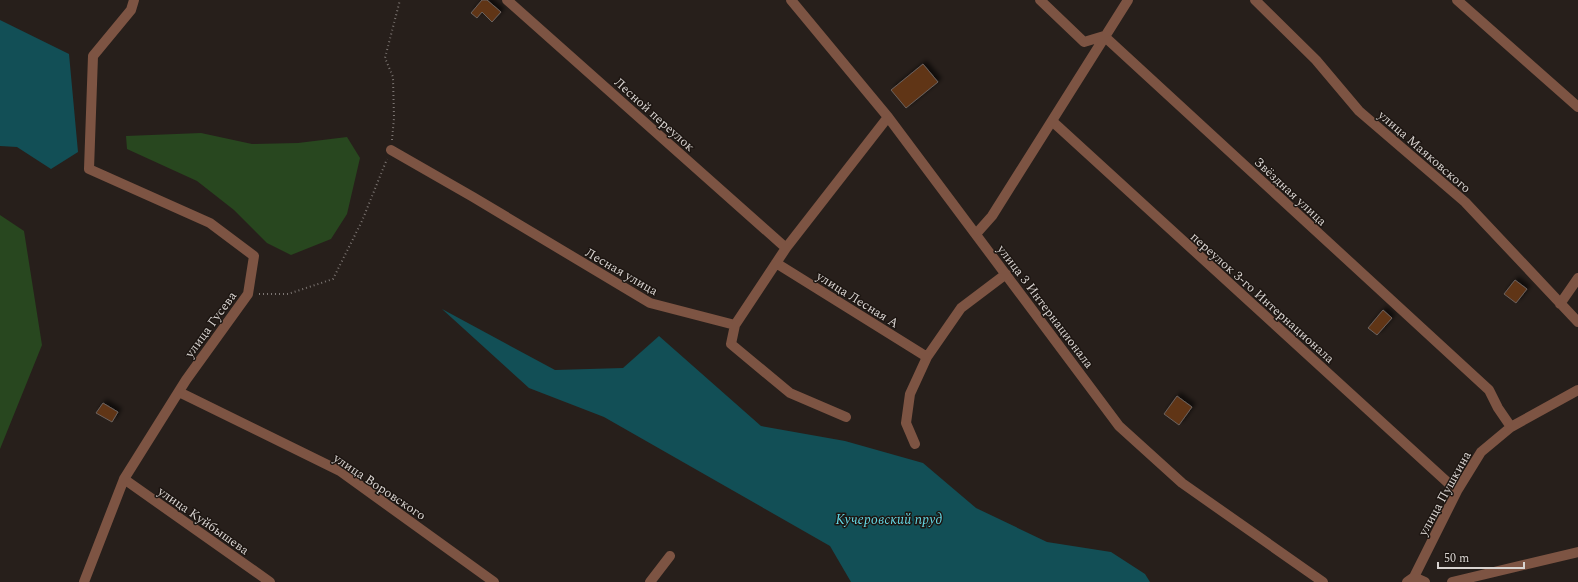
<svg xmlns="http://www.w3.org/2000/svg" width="1578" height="582" font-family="Spectral,serif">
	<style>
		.green { fill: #28471f }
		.water { fill: #124f56 }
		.building { fill: #613419; stroke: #6b625d; filter: url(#shadow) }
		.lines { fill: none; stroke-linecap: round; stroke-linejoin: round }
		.path { stroke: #7c7572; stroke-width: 2; stroke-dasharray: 1 3; stroke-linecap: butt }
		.minor { stroke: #7d5443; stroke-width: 10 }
		.labels { text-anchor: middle; stroke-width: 3; stroke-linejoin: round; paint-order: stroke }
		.street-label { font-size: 13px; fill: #d8d3d0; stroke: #1d1612 }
		.water-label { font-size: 14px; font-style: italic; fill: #64d7e4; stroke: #1d1612 }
	</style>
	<defs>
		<filter id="shadow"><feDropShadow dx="3.5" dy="-3.5" stdDeviation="2" flood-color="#0009"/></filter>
	</defs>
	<rect width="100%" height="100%" fill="#271f1b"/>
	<path class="green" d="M201,133L252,144L298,143L347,137L360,158L347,214L331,239L291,255L267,243L234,210L197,181L127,149L126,136Z
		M0,215L24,231L42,345L0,449Z"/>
	<path class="water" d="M0,20L69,54L78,152L51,169L17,147L0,146Z
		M442,309L555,370L623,368L659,336L761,426L845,441L923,463L976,508L1047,542L1111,552L1145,574L1150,582H851L830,546L604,417L529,388Z"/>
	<path class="building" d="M482,0H487L501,12L492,22L482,12L477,18L471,13Z
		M923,64L938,82L906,108L891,90Z
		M1515,280L1527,289L1516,303L1504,294Z
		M1383,310L1392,318L1377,335L1368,328Z
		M1177,396L1192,407L1179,425L1164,414Z
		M103,403L118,412L112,422L96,413Z"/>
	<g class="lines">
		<path class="path" d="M392,140L394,118L393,77L385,58L400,0
			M259,294H288L333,279L362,221L387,159"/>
		<path class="minor" d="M507,0L786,248
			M791,0L888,117L1119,426L1182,483L1323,582
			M1040,0L1084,42L1104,36L1489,390L1498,408L1511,427
			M1255,0L1316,60L1359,111L1465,202L1578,322
			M1457,0L1578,107
			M1052,121L1457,491
			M391,150L473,197L650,303L735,325L731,344L790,393L846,417
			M976,234L992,216L1128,0
			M776,263L927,357
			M1560,304L1578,278
			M735,325L786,248L888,117
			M179,392L340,471L494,582
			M915,444L906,423L910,394L927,357L961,308L1006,274
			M124,479L270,582
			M1414,577L1425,582
			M84,582L124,479L186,380L248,294L254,256L210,223L89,169L93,56L131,10L134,0
			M650,582L670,556
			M1407,582L1414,577L1457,491L1481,452L1511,427L1578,390
			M1452,582L1578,552"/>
	</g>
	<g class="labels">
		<g class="street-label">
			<text transform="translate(655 114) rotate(42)" y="5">Лесной переулок</text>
			<text transform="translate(1425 151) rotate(41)" y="5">улица Маяковского</text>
			<text transform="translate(1291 191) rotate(43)" y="5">Звёздная улица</text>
			<text transform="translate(622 271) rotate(30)" y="5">Лесная улица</text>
			<text transform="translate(1263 297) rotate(42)" y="5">переулок 3-го Интернационала</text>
			<text transform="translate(858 299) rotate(32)" y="5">улица Лесная А</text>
			<text transform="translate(1046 306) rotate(53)" y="5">улица 3 Интернационала</text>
			<text transform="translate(210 324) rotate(-54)" y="5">улица Гусева</text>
			<text transform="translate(380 486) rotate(34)" y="5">улица Воровского</text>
			<text transform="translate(1444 493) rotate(-61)" y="5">улица Пушкина</text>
			<text transform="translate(204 520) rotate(35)" y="5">улица Куйбышева</text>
		</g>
		<g class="water-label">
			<text x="889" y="524">Кучеровский пруд</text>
		</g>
	</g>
	<path d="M1438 562v6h86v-6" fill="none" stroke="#d8d3d0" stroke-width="2"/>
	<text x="1444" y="562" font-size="12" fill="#d8d3d0" stroke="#1d1612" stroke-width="3" paint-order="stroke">50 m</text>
</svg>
